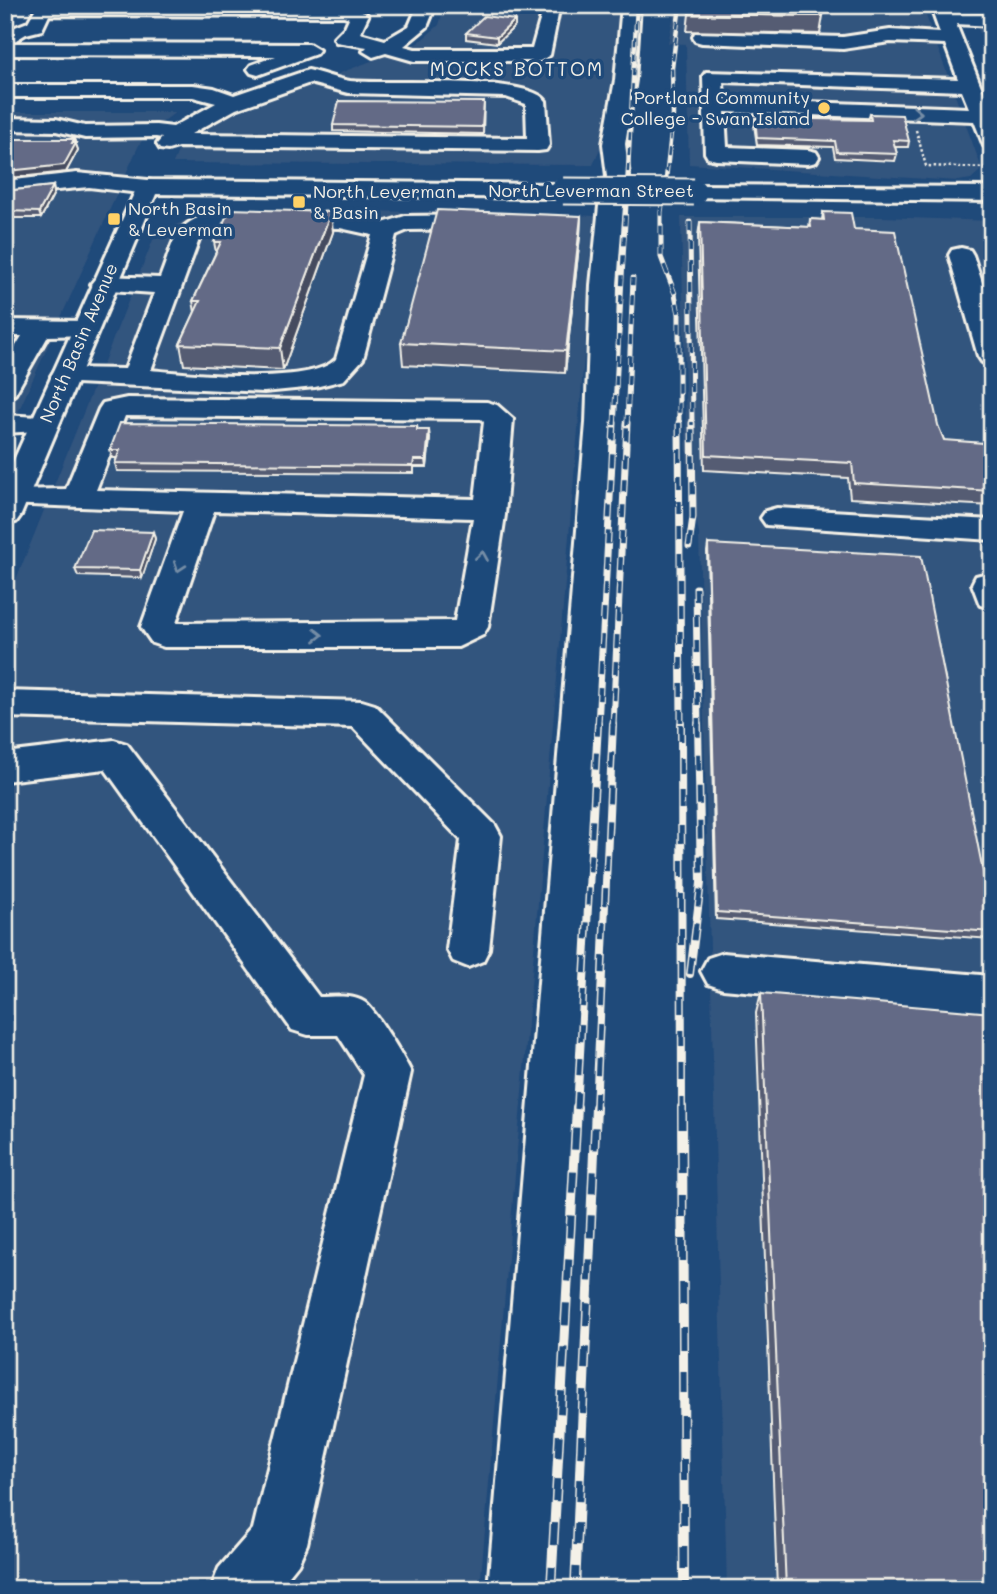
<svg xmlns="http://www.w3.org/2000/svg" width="997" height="1594" font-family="Mali,sans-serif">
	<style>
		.built { fill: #33547e }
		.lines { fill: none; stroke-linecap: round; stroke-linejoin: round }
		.minor-casing { stroke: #f4f1e8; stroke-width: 6 }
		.major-casing { stroke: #f4f1e8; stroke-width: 6 }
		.path { stroke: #f4f1e8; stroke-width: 2.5; stroke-dasharray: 2.5 2.5; stroke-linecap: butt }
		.minor { fill: #1f4a7a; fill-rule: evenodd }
		.major { fill: #1f4a7a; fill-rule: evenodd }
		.rail-far4-casing { stroke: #f4f1e8; stroke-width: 4.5 }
		.rail-far3-casing { stroke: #f4f1e8; stroke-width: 5 }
		.rail-far2-casing { stroke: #f4f1e8; stroke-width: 7 }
		.rail-far1-casing { stroke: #f4f1e8; stroke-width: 8 }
		.rail-casing { stroke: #f4f1e8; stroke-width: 10 }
		.rail-far4 { stroke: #1f4a7a; stroke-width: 2.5; stroke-dasharray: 8; stroke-linecap: butt }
		.rail-far3 { stroke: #1f4a7a; stroke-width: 3.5; stroke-dasharray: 10; stroke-linecap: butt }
		.rail-far2 { stroke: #1f4a7a; stroke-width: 4.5; stroke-dasharray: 13; stroke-linecap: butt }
		.rail-far1 { stroke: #1f4a7a; stroke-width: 5; stroke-dasharray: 17; stroke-linecap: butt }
		.rail { stroke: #1f4a7a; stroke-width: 7; stroke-dasharray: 22; stroke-linecap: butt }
		.minor-bridge-casing { stroke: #f4f1e8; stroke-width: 29; stroke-linecap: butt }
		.minor-bridge { stroke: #1f4a7a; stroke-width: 25 }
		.wall { fill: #555c73; stroke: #f4f1e8; stroke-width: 2 }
		.shaded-wall { fill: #454b5e; stroke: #f4f1e8; stroke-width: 2 }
		.building { fill: #636b86; stroke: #f4f1e8; stroke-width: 2 }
		.oneway { stroke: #748da6 }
		.poi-dot { fill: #ffd166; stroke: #1f4a7a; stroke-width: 2.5 }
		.labels { text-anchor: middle; stroke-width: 7; stroke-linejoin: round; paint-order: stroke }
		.far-poi-label { font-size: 18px; fill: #f4f1e8; stroke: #1f4a7a; text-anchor: start }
		.far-street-label { font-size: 18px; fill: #f4f1e8; stroke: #1f4a7a }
		.far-neighbourhood-label { font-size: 19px; letter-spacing: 2px; fill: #f4f1e8; stroke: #1f4a7a }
	</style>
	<rect width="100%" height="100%" fill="#1f4a7a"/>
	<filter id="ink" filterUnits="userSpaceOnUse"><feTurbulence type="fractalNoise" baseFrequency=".0143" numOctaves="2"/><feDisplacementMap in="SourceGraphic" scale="14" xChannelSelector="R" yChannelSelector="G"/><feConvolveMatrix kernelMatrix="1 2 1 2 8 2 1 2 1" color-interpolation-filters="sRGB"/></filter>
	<g filter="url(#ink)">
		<path class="built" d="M478,5H621L609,127L593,165L173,163L179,149L195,133L210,123L418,43L439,25L444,8Z
			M676,5H922L982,169L971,179L958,181L689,164L686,44L668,43Z
			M968,5H992V64L971,11Z
			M5,112H176L146,134L138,147L5,441Z
			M220,211L502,212L596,216L480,1589H5V607L155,235L190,218Z
			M681,217H882L991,221L992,224V1589H727L699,534L687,470Z"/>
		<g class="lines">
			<defs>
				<path id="minor" d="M40,5L347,6L365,12L368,16L360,33L385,40L409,26L418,5H436L427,27L404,46L415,49H532L544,6L553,5L559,10L550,55L540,61H414L386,53L373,57L363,51L367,47L336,42L334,38L345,27L349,18L344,16L49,15L42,30L26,34L11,43L309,44L319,50L316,54L258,75L251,73L248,69L251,65L276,56L5,55V31L28,22L37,6Z
					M622,5H640L635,80L625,144L629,176L623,206L617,285L614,423L547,1589H488L586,423L591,285L599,206L607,176L603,144L615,80Z
					M930,5H948L951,13L992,14V26L956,24L992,114V147L984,146L974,121L725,112L727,147L808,150L816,152L819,157L816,162L808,164L716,160L708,158L705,153L703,76L706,72L958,79L945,44L890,42L843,49L702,43L695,41L693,37L695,33L843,37L890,30L940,33ZM723,82L962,91L969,108L724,99Z
					M308,70C322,73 336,79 350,81C387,85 527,74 546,101L549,145L546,150L538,151L178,147L168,150L160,149L157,144L162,138L156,137L85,138L56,131L5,130V118L56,119L85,126L156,125L173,127L216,103L193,97H5V85H193L214,88L234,95ZM310,83L348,93L506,97L526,104L527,138L191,134L236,109Z
					M77,173L148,180L563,184L571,186L574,191L571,196L563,198L148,194L89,187L5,195V181Z
					M694,185L992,187V201L686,197L683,192L686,187Z
					M218,212L340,214L383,223L405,216L486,215L494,217L498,222L494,227L486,229L408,230L396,235L363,359L344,380L315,387L264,392L55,382L51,376L55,370L65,368L125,369L154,293L95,289L91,284L95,279L104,276L160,278C176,238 172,222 218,212ZM218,226L340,228L372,235L336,359C312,386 188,374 151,370L201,234Z
					M961,248L970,250L973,255L992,313V364L982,362L978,356L949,255L952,250Z
					M5,320L85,321L94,323L98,329L94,335L48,336L15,394L5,396V364L22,336H5Z
					M127,398L487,402L497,405L513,419L505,515L488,627L483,635L458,647H164L152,643L141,627L183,511L5,504V490L66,489L99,409L103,403ZM125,416L481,419L484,422L475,499L96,490ZM214,511L473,518L455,621L176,623Z
					M5,415L54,418L58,424L54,430L5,433Z
					M777,508L992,520V540L766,525L761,518L766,511Z
					M988,573H992V608L980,605L972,584L976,576Z
					M5,691L362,701L375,705L495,825L501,836L489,949L483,961L468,967L453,961L447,949L461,840L353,727L5,717Z
					M114,740L127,744L319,997C334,997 351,994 364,1002C375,1009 404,1058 411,1072L307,1544L298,1564L278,1589H211L219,1568L253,1529L364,1075L338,1035H308L292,1030L105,769L5,781V753Z
					M723,953L992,976V1014L723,989L708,984L701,971L708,958Z"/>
				<path id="major" d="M148,180L156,182L159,187L21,515L16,522L5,524V480L137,187L140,182Z"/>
			</defs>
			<use href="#minor" class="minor-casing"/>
			<use href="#major" class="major-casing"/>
			<path class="path" d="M916,130L926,166L992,168"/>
			<use href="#minor" class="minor"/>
			<use href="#major" class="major"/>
			<defs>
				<path id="rail-far4" d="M627,188L637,5
					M665,188L673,115L672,68L680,5"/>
				<path id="rail-far3" d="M665,186L661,212V257L675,294L679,314V425
					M690,222L692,425
					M614,425L627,186
					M627,425L633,278"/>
				<path id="rail-far2" d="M679,423L681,726
					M689,546L693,517L692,423
					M696,588L698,726
					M598,726L614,423
					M613,726L627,423"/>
				<path id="rail-far1" d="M681,724L682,1109
					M690,974L701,883L698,724
					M577,1109L598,724
					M596,1109L613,724"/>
				<path id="rail" d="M682,1107L684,1589
					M551,1589L577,1107
					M575,1589L596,1107"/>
			</defs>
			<use href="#rail-far4" class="rail-far4-casing"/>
			<use href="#rail-far3" class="rail-far3-casing"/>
			<use href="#rail-far2" class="rail-far2-casing"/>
			<use href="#rail-far1" class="rail-far1-casing"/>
			<use href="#rail" class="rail-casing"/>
			<use href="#rail-far4" class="rail-far4"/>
			<use href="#rail-far3" class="rail-far3"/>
			<use href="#rail-far2" class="rail-far2"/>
			<use href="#rail-far1" class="rail-far1"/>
			<use href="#rail" class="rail"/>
			<defs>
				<path id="minor-bridge" d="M563,191L694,192"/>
			</defs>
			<use href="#minor-bridge" class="minor-bridge-casing"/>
			<use href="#minor-bridge" class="minor-bridge"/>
		</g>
		<path class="wall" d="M689,14L823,16L820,34L687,31Z
			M515,20V26L497,43L466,39V33Z
			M484,102L483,134L333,131V125Z
			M870,114L909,141L908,147H895L897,154L895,161L835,158L833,147L757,145L754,125L755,118L868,120Z
			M5,139H74L78,150L66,172L10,178L8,171H5Z
			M53,186L54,193L41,218H5V191Z
			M823,212L854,229L944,440L992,472V506L850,498L848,478L704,470L698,236L700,222L809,227L810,219L822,220Z
			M581,216L580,236L565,373L403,365L401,343Z
			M333,232L283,370L184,365L180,344L195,312L193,301L216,252L214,242Z
			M417,426L418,430L430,438L427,467H414V473L117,471L115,463L117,458H112L110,450Z
			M153,532L155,539L142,578L78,576L75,569Z
			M708,544L992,917L991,939L716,919L707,552Z
			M761,993L992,1589H777L756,1013Z"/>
		<path class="shaded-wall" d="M515,20V26L497,43V37Z
			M74,139L78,150L66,172L10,178L8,171L72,143Z
			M53,186L54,193L41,218L39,212Z
			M331,212L333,232L283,370L280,348Z
			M581,216L580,236L565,373L566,351Z
			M429,430L430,438L427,467L426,460Z
			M153,532L155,539L142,578L140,570Z"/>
		<path class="building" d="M691,5H823V16L689,14Z
			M484,16L515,20L497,37L466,33Z
			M339,101L484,102L482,127L333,125Z
			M870,114L902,115L909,141L893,140L897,154L837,152L835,141L757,138L755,118L871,120Z
			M5,139H74L72,143H76L64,165L8,171L13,164H5Z
			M53,186L39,212L5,211V191Z
			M230,209L331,212L280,348L180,344L200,301H193L221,242H214Z
			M437,210L581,216L566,351L401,343Z
			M823,212L851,213L854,229L895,231L938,425L944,440L984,443L992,472V491L854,483L852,463L706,455L700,222L811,227L810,219L824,220Z
			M120,423L417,426V430H429L426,460H414L413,466L115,463L120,450H110Z
			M91,530L153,532L140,570L75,569Z
			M708,544L921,556L992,917V932L717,912Z
			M761,993L992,1013V1589H786Z"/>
		<defs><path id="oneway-chevron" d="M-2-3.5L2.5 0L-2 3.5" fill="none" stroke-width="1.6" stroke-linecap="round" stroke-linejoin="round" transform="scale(1.75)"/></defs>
		<g class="oneway">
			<use href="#oneway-chevron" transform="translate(917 113) rotate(2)"/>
			<use href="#oneway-chevron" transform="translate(482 556) rotate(-81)"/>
			<use href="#oneway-chevron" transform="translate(179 567) rotate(109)"/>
			<use href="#oneway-chevron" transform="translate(318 635)"/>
		</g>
	</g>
	<g class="poi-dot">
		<circle cx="824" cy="108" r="7"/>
		<rect x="292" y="195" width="14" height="14" rx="3.5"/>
		<rect x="107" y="212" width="14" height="14" rx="3.5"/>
	</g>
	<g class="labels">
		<g class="far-poi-label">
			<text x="810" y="104" text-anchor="end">Portland Community<tspan x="810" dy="21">College - Swan Island</tspan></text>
			<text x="313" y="198">North Leverman<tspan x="313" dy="21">&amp; Basin</tspan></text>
			<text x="128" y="215">North Basin<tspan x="128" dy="21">&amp; Leverman</tspan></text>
		</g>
		<g class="far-street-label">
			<text x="591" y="197">North Leverman Street</text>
			<text transform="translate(79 343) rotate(-67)" y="6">North Basin Avenue</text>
		</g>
		<g class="far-neighbourhood-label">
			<text x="517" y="76">MOCKS BOTTOM</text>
		</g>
	</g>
	<rect width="997" height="1594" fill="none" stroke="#1f4a7a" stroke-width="28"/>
	<rect x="14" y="14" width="969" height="1566" fill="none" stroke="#f4f1e8" stroke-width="2.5" filter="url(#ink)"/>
</svg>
